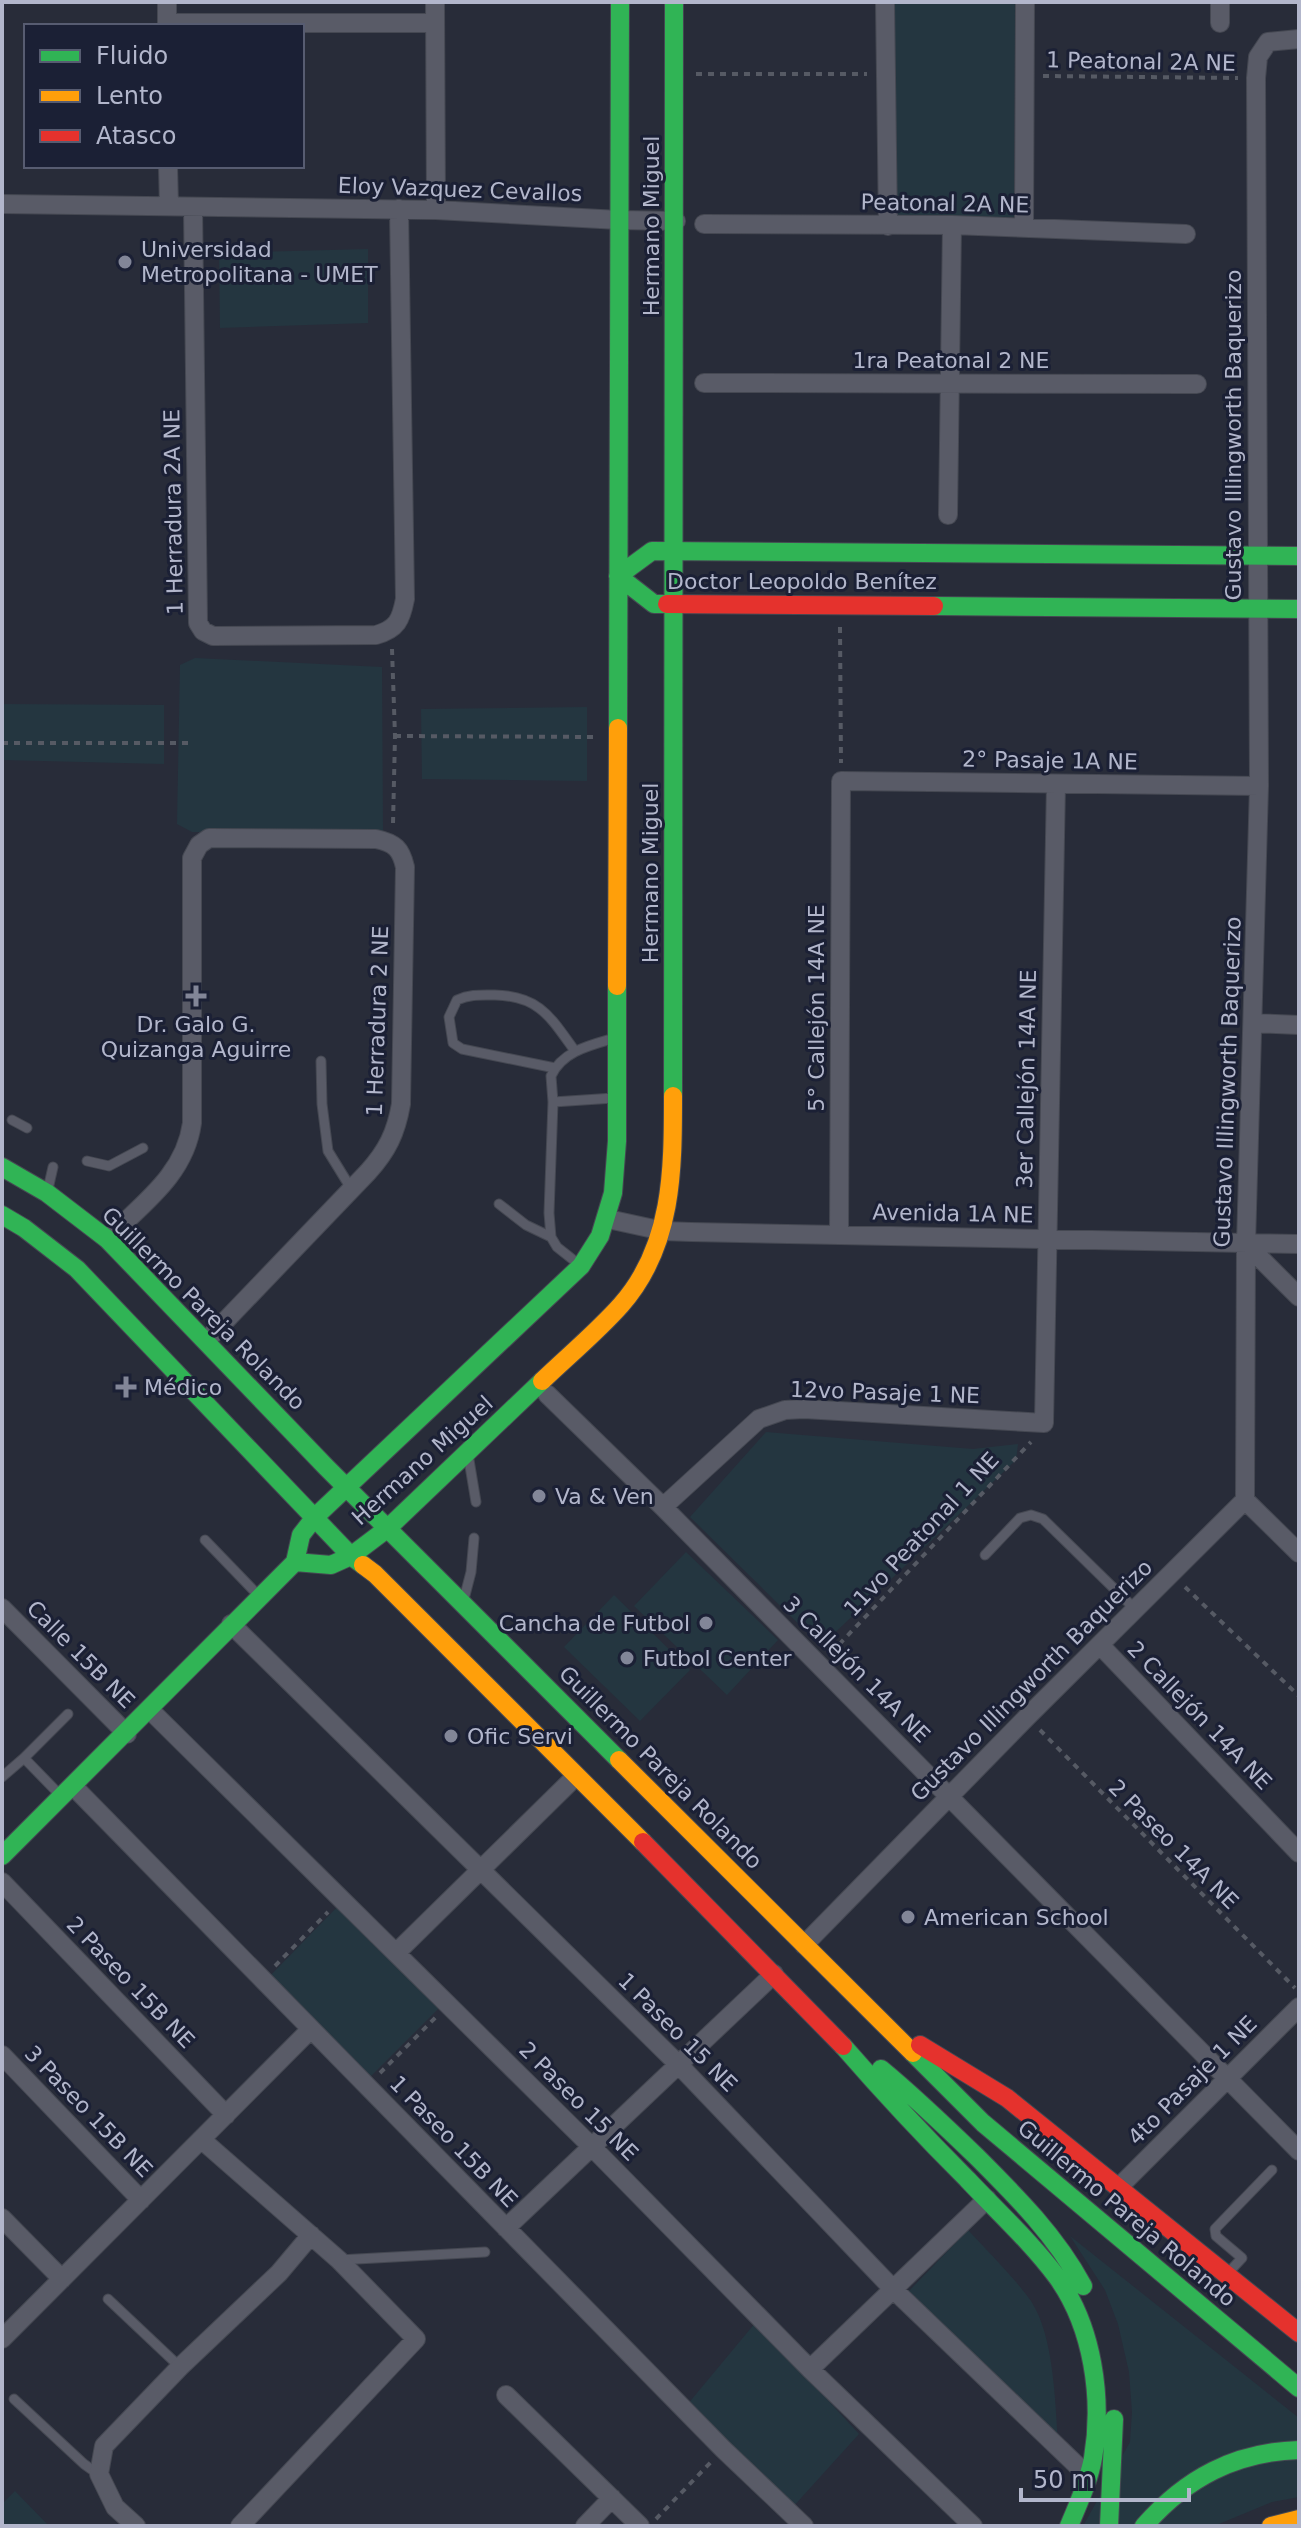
<svg xmlns="http://www.w3.org/2000/svg" width="1301" height="2528" font-family="'DejaVu Sans',sans-serif">
	<style>
		.green { fill: #243640 }
		.lines { fill: none; stroke-linecap: round; stroke-linejoin: round }
		.lane-casing { stroke: #454852; stroke-width: 11 }
		.street-casing { stroke: #454852; stroke-width: 20 }
		.fast-casing { stroke: #454852; stroke-width: 20 }
		.slow-casing { stroke: #454852; stroke-width: 20 }
		.jam-casing { stroke: #454852; stroke-width: 20 }
		.path { stroke: #565a64; stroke-width: 4; stroke-dasharray: 6 6; stroke-linecap: butt }
		.lane { stroke: #595b67; stroke-width: 9 }
		.street { stroke: #595b67; stroke-width: 18 }
		.fast { stroke: #30b455; stroke-width: 18 }
		.slow { stroke: #ff9f0a; stroke-width: 18 }
		.jam { stroke: #e5322d; stroke-width: 18 }
		.poi-dot { fill: #828698; stroke: #1b2035; stroke-width: 3 }
		.labels { text-anchor: middle; stroke-width: 6; stroke-linejoin: round; paint-order: stroke }
		.street-label { font-size: 22px; fill: #b2b6cb; stroke: #1b2035 }
		.poi-label { font-size: 22px; fill: #b2b6cb; stroke: #1b2035; text-anchor: start }
	</style>
	<rect width="100%" height="100%" fill="#282c39"/>
	<path class="green" d="M885,2H1015L1014,217L886,223Z
		M368,249V323L220,328L219,253Z
		M195,658L382,667L383,831L192,832L177,824L180,665Z
		M2,704L164,705V764L2,760Z
		M587,707V781L422,779L421,709Z
		M766,1432L973,1449L1018,1444L1016,1460L821,1646L690,1517Z
		M686,1552L778,1640L727,1695L634,1606Z
		M614,1595L690,1670L640,1721L564,1647Z
		M341,1903L442,2005L367,2080L267,1979Z
		M968,2230C989,2253 1013,2276 1031,2301C1054,2336 1055,2401 1058,2442L908,2292Z
		M1070,2236L1299,2418V2497L1272,2502L1214,2526H1083L1130,2442L1132,2412L1129,2372L1118,2324L1105,2290Z
		M756,2322L859,2434L792,2508L687,2405Z
		M15,2491L49,2526H2V2504Z"/>
	<g class="lines">
		<defs>
			<path id="lane" d="M321,1061L322,1104L328,1151L352,1190
				M555,1068L462,1049L453,1043L449,1017L457,1000C470,994 481,995 495,995C540,996 551,1018 575,1051
				M553,1102L614,1098
				M12,1120L27,1128
				M87,1161L109,1166L143,1148
				M48,1189L53,1167
				M499,1204L526,1225L551,1237
				M581,1266L557,1247L551,1237L549,1213L553,1102L551,1076C562,1051 591,1045 615,1038
				M468,1454L476,1502
				M205,1540L257,1594
				M985,1555L1020,1518L1031,1515L1043,1519L1135,1609
				M464,1599L471,1572L474,1538
				M24,1758L68,1714
				M2,1777L24,1758L60,1795
				M339,2260L485,2252
				M1229,2272L1242,2258L1216,2236L1215,2229L1272,2170
				M108,2299L180,2367
				M14,2399L84,2464L98,2474"/>
			<path id="street" d="M167,2V26
				M435,2L436,210
				M885,2L888,226
				M167,23H435
				M1220,23V2
				M168,166L169,206
				M2,204L436,210L619,220L676,221
				M193,207L198,623L203,631L213,636L376,635C397,629 401,620 405,599L399,209
				M704,224L952,225L1186,234
				M1024,228L1025,2
				M704,383L1197,384
				M948,515L952,225
				M1253,1023L1299,1025
				M608,1219L663,1231L691,1232L1299,1244
				M839,1235L841,781L1259,786
				M107,1239C142,1204 185,1175 192,1123V858L199,845L209,838L376,839C395,843 401,849 405,867L401,1104C396,1133 387,1151 368,1172L206,1341
				M1246,1244L1299,1297
				M547,1394L663,1507L1299,2151
				M1245,1500L1299,1553
				M663,1507L759,1419L785,1410L804,1409L1044,1423L1056,784
				M2,1608L127,1734
				M231,1624L679,2065L893,2289L1088,2476
				M1100,1645L1299,1853
				M150,1710L592,2147L810,2369L973,2526
				M73,1786L723,2449L804,2526
				M2,1882L226,2115
				M804,1945L1027,1717L1245,1500L1246,1244L1259,786L1256,78L1258,57L1268,42L1299,39
				M396,1953L576,1776
				M2,2055L141,2200
				M202,2140L339,2260L416,2339L240,2526
				M1118,2188L1299,2007
				M2,2218L62,2279
				M506,2228L774,1974
				M2,2339L311,2029
				M810,2369L987,2199
				M506,2395L640,2526
				M136,2526L115,2507L99,2474L104,2446L180,2367L279,2273L311,2235
				M585,2526L612,2498"/>
			<path id="fast" d="M667,604H654L618,576L652,551L1299,556
				M934,606L1299,609
				M618,728L620,2
				M673,1096L674,2
				M2,1167L47,1193L107,1239L326,1467L619,1760
				M2,1215L24,1228L77,1269L351,1556L363,1565
				M542,1381L388,1528L351,1556L331,1565L295,1562L301,1535L315,1517L581,1266L600,1236L613,1193L617,1141V986
				M2,1856L295,1562
				M843,2046C883,2092 924,2136 967,2179C997,2211 1031,2242 1057,2277C1093,2327 1103,2398 1093,2458C1089,2481 1078,2504 1069,2526
				M913,2053L983,2123L1299,2388
				M881,2069C915,2097 946,2127 977,2157C1017,2197 1056,2236 1083,2286
				M1109,2526L1114,2419
				M1144,2526C1186,2478 1235,2452 1299,2450"/>
			<path id="slow" d="M617,986L618,728
				M542,1381C568,1356 597,1332 621,1305C673,1246 673,1170 673,1096
				M363,1565L375,1574L643,1842
				M619,1760L913,2053
				M1271,2526L1299,2519"/>
			<path id="jam" d="M667,604L934,606
				M643,1842L843,2046
				M920,2045L1007,2098L1299,2333"/>
		</defs>
		<use href="#lane" class="lane-casing"/>
		<use href="#street" class="street-casing"/>
		<use href="#fast" class="fast-casing"/>
		<use href="#slow" class="slow-casing"/>
		<use href="#jam" class="jam-casing"/>
		<path class="path" d="M696,74H867
			M1043,76L1238,78
			M840,627L841,763
			M392,649L395,736L393,824
			M395,736L597,737
			M2,743H193
			M1185,1587L1299,1696
			M831,1653L1031,1442
			M1040,1730L1295,1988
			M275,1966L328,1912
			M380,2073L436,2017
			M656,2519L711,2462"/>
		<use href="#lane" class="lane"/>
		<use href="#street" class="street"/>
		<use href="#fast" class="fast"/>
		<use href="#slow" class="slow"/>
		<use href="#jam" class="jam"/>
	</g>
	<g class="poi-dot">
		<circle cx="125" cy="262" r="8"/>
		<path d="M192 984h8v8h8v8h-8v8h-8v-8h-8v-8h8z"/>
		<path d="M122 1375h8v8h8v8h-8v8h-8v-8h-8v-8h8z"/>
		<circle cx="539" cy="1496" r="8"/>
		<circle cx="706" cy="1623" r="8"/>
		<circle cx="627" cy="1658" r="8"/>
		<circle cx="451" cy="1736" r="8"/>
		<circle cx="908" cy="1917" r="8"/>
	</g>
	<g class="labels">
		<g class="street-label">
			<text transform="translate(1141 61) rotate(1)" y="8">1 Peatonal 2A NE</text>
			<text transform="translate(460 189) rotate(2)" y="8">Eloy Vazquez Cevallos</text>
			<text transform="translate(945 203) rotate(1)" y="8">Peatonal 2A NE</text>
			<text transform="translate(651 226) rotate(-90)" y="8">Hermano Miguel</text>
			<text x="951" y="368">1ra Peatonal 2 NE</text>
			<text transform="translate(1233 435) rotate(-90)" y="8">Gustavo Illingworth Baquerizo</text>
			<text transform="translate(173 512) rotate(-91)" y="8">1 Herradura 2A NE</text>
			<text x="802" y="589">Doctor Leopoldo Benítez</text>
			<text transform="translate(1050 760) rotate(1)" y="8">2° Pasaje 1A NE</text>
			<text transform="translate(650 873) rotate(-90)" y="8">Hermano Miguel</text>
			<text transform="translate(816 1008) rotate(-90)" y="8">5° Callejón 14A NE</text>
			<text transform="translate(377 1021) rotate(-88)" y="8">1 Herradura 2 NE</text>
			<text transform="translate(1026 1079) rotate(-89)" y="8">3er Callejón 14A NE</text>
			<text transform="translate(1227 1082) rotate(-88)" y="8">Gustavo Illingworth Baquerizo</text>
			<text transform="translate(953 1213) rotate(1)" y="8">Avenida 1A NE</text>
			<text transform="translate(204 1308) rotate(45)" y="8">Guillermo Pareja Rolando</text>
			<text transform="translate(885 1392) rotate(2)" y="8">12vo Pasaje 1 NE</text>
			<text transform="translate(422 1460) rotate(-42)" y="8">Hermano Miguel</text>
			<text transform="translate(921 1534) rotate(-47)" y="8">11vo Peatonal 1 NE</text>
			<text transform="translate(81 1654) rotate(45)" y="8">Calle 15B NE</text>
			<text transform="translate(857 1669) rotate(45)" y="8">3 Callejón 14A NE</text>
			<text transform="translate(1031 1680) rotate(-45)" y="8">Gustavo Illingworth Baquerizo</text>
			<text transform="translate(1200 1715) rotate(46)" y="8">2 Callejón 14A NE</text>
			<text transform="translate(661 1767) rotate(45)" y="8">Guillermo Pareja Rolando</text>
			<text transform="translate(1174 1844) rotate(45)" y="8">2 Paseo 14A NE</text>
			<text transform="translate(131 1982) rotate(46)" y="8">2 Paseo 15B NE</text>
			<text transform="translate(678 2032) rotate(45)" y="8">1 Paseo 15 NE</text>
			<text transform="translate(1192 2080) rotate(-45)" y="8">4to Pasaje 1 NE</text>
			<text transform="translate(579 2101) rotate(45)" y="8">2 Paseo 15 NE</text>
			<text transform="translate(89 2111) rotate(46)" y="8">3 Paseo 15B NE</text>
			<text transform="translate(454 2141) rotate(46)" y="8">1 Paseo 15B NE</text>
			<text transform="translate(1127 2213) rotate(40)" y="8">Guillermo Pareja Rolando</text>
		</g>
		<g class="poi-label">
			<text x="141" y="257">Universidad<tspan x="141" dy="25">Metropolitana - UMET</tspan></text>
			<text x="196" y="1032" text-anchor="middle">Dr. Galo G.<tspan x="196" dy="25">Quizanga Aguirre</tspan></text>
			<text x="144" y="1395">Médico</text>
			<text x="555" y="1504">Va &amp; Ven</text>
			<text x="690" y="1631" text-anchor="end">Cancha de Futbol</text>
			<text x="643" y="1666">Futbol Center</text>
			<text x="467" y="1744">Ofic Servi</text>
			<text x="924" y="1925">American School</text>
		</g>
	</g>
	<rect width="1301" height="2528" fill="none" stroke="#b2b6cb" stroke-width="8"/>
	<rect x="24" y="24" width="280" height="144" fill="#1b2035" stroke="#575c71" stroke-width="2"/>
	<rect x="40" y="50" width="40" height="12" fill="#30b455" stroke="#575c71" stroke-width="2"/>
	<text x="96" y="64" font-size="24" fill="#b2b6cb">Fluido</text>
	<rect x="40" y="90" width="40" height="12" fill="#ff9f0a" stroke="#575c71" stroke-width="2"/>
	<text x="96" y="104" font-size="24" fill="#b2b6cb">Lento</text>
	<rect x="40" y="130" width="40" height="12" fill="#e5322d" stroke="#575c71" stroke-width="2"/>
	<text x="96" y="144" font-size="24" fill="#b2b6cb">Atasco</text>
	<path d="M1021 2488v12h168v-12" fill="none" stroke="#b2b6cb" stroke-width="4"/>
	<text x="1033" y="2488" font-size="24" fill="#b2b6cb" stroke="#1b2035" stroke-width="6" paint-order="stroke">50 m</text>
</svg>
